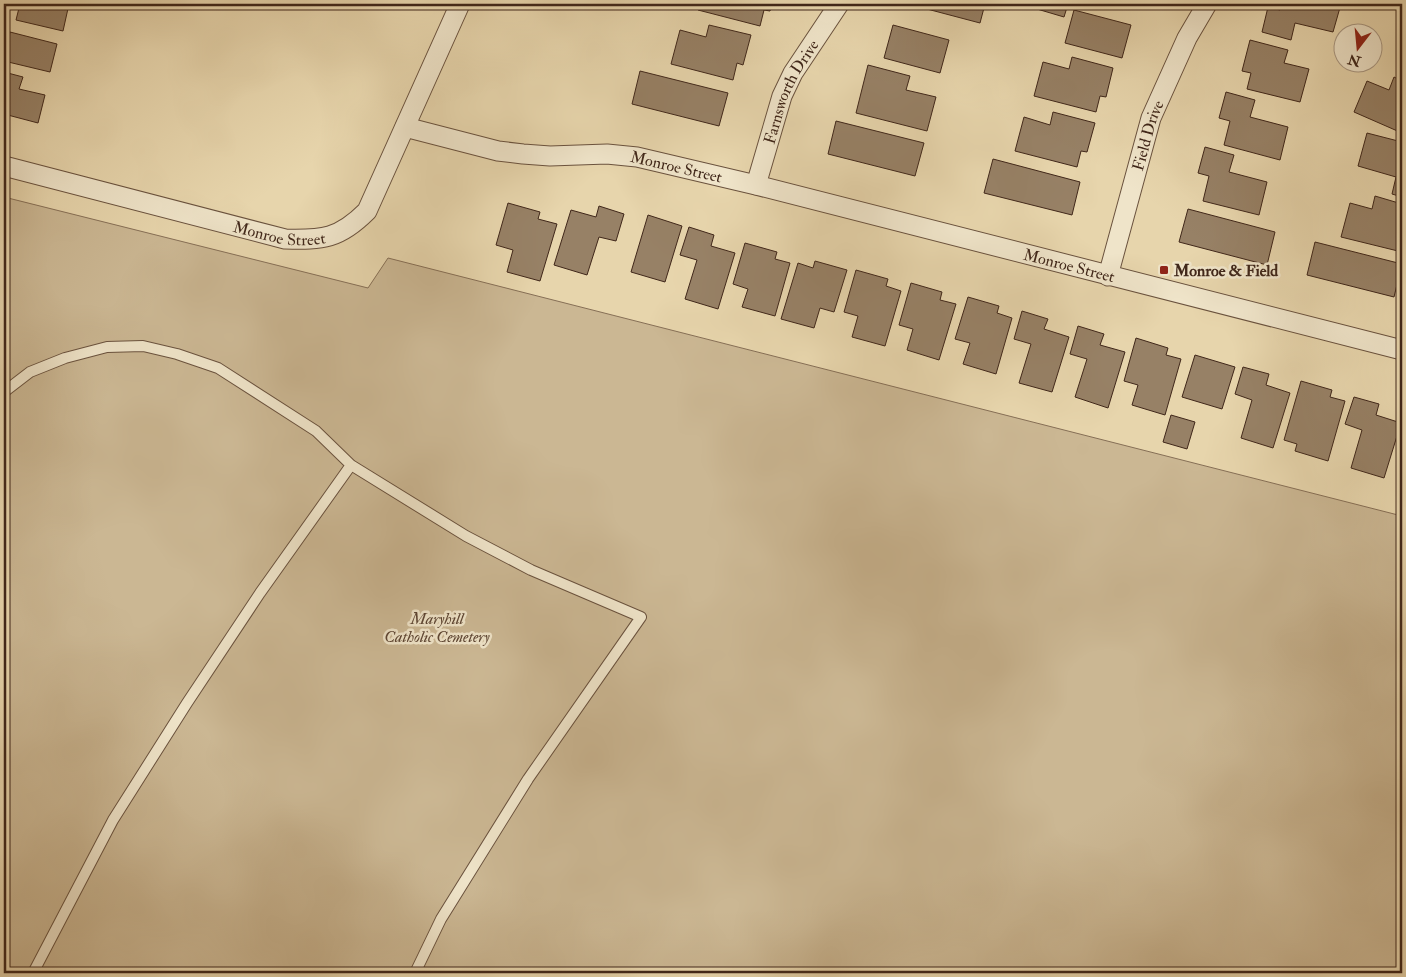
<svg xmlns="http://www.w3.org/2000/svg" width="1406" height="977" font-family="'IM FELL Double Pica',serif">
	<style>
		.green { fill: #cbb793; stroke: #866f56 }
		.building { fill: #978166; stroke: #40271a }
		.lines { fill: none; stroke-linecap: round; stroke-linejoin: round }
		.lane-casing { stroke: #6a523e; stroke-width: 12 }
		.street-casing { stroke: #6a523e; stroke-width: 21 }
		.lane { stroke: #efe4c9; stroke-width: 10 }
		.street { stroke: #efe4c9; stroke-width: 19 }
		.poi-dot { fill: #8f2418; stroke: #efe4c9; stroke-width: 2 }
		.labels { text-anchor: middle; stroke-width: 5; stroke-linejoin: round; paint-order: stroke }
		.street-label { font-size: 16px; fill: #40271a; stroke: #efe4c9 }
		.poi-label { font-size: 16px; font-weight: bold; fill: #40271a; stroke: #efe4c9; text-anchor: start }
		.park-label { font-size: 16px; font-style: italic; fill: #5c4432; stroke: #efe4c9 }
	</style>
	<rect width="100%" height="100%" fill="#e7d5ac"/>
	<filter id="stains"><feTurbulence type="fractalNoise" baseFrequency=".004" numOctaves="4"/><feColorMatrix values="0 0 0 0 .2 0 0 0 0 .09 0 0 0 0 .02 0 0 0 .5 -.17"/></filter>
	<radialGradient id="worn" r=".72"><stop offset=".6" stop-color="#630" stop-opacity="0"/><stop offset="1" stop-color="#630" stop-opacity=".3"/></radialGradient>
	<path class="green" d="M4,197L368,288L388,258L1402,516V973H4Z"/>
	<path class="building" d="M20,4H69L63,31L16,20Z
		M700,4H772L770,11L764,10L760,26L698,10Z
		M929,4H985L980,23L927,9Z
		M1039,4H1068L1064,17L1037,9Z
		M1281,4H1341L1333,32L1295,23L1291,40L1262,32L1268,7L1280,10Z
		M1074,10L1131,25L1122,58L1065,43Z
		M709,25L751,35L743,65L737,63L733,80L671,64L680,30L706,37Z
		M893,25L949,40L940,73L884,58Z
		M10,32L57,44L50,72L4,61Z
		M1250,40L1288,50L1284,63L1309,69L1300,102L1247,89L1251,73L1242,71Z
		M1072,57L1113,68L1106,97L1100,96L1096,112L1034,96L1043,62L1069,69Z
		M868,65L910,76L906,90L936,97L927,131L856,113Z
		M640,71L728,93L719,126L632,104Z
		M4,72L23,77L19,89L45,95L38,123L4,114Z
		M1394,77L1402,81V133L1354,112L1367,81L1389,90Z
		M1226,92L1255,100L1250,117L1288,127L1280,160L1224,145L1230,121L1219,118Z
		M1053,112L1095,123L1087,152L1081,151L1077,167L1015,151L1024,117L1050,125Z
		M836,121L924,143L915,176L828,154Z
		M1367,133L1402,142V197L1392,194L1396,177L1358,166Z
		M1205,147L1234,155L1229,172L1267,182L1259,215L1203,201L1209,176L1198,173Z
		M993,159L1080,182L1072,215L984,193Z
		M1375,196L1402,204V252L1341,237L1350,203L1372,209Z
		M508,203L540,212L538,219L557,224L540,281L507,272L513,250L496,245Z
		M599,206L624,214L616,241L599,237L587,275L554,265L571,210L596,217Z
		M1188,209L1275,232L1267,265L1179,242Z
		M648,215L682,226L665,282L631,272Z
		M689,227L714,235L711,246L735,253L718,309L685,299L697,260L680,255Z
		M1315,242L1402,264L1394,297L1307,275Z
		M745,243L777,252L775,259L790,263L775,316L742,307L748,289L733,284Z
		M815,261L847,270L834,312L820,308L814,328L781,319L798,263L813,268Z
		M856,270L888,279L886,286L901,291L885,346L852,337L858,316L844,312Z
		M911,283L942,292L940,300L956,304L939,360L907,350L913,329L899,325Z
		M968,297L999,306L997,313L1012,318L996,374L963,364L970,343L955,339Z
		M1022,311L1048,319L1044,329L1069,337L1052,392L1019,383L1031,344L1014,339Z
		M1078,326L1104,334L1100,345L1125,352L1108,408L1075,397L1087,359L1070,354Z
		M1136,338L1168,348L1166,355L1181,359L1165,415L1132,405L1138,385L1124,381Z
		M1195,355L1235,367L1222,409L1182,397Z
		M1243,367L1269,374L1266,385L1290,393L1273,448L1241,438L1252,400L1235,394Z
		M1301,381L1332,390L1330,397L1345,401L1328,461L1295,451L1297,444L1284,440Z
		M1354,397L1379,404L1376,415L1401,423L1384,478L1351,468L1362,430L1345,424Z
		M1171,415L1195,422L1187,449L1163,442Z
		M1402,438V454L1398,452Z"/>
	<g class="lines">
		<defs>
			<path id="lane" d="M4,392L30,372L65,358L107,347L143,346L177,354L218,368L316,431L351,465L466,536L531,570L641,617L528,779L441,919L415,973
				M33,973L113,820L187,703L260,593L351,465"/>
			<g id="street">
				<path id="s1" d="M405,127L498,151L523,154L550,156L607,154L637,157L756,185L1402,350"/>
				<path id="s2" d="M4,166L285,239C323,240 339,239 367,211L460,4"/>
				<path id="s3" d="M756,185L782,96L793,73L839,4"/>
				<path id="s4" d="M1108,276L1151,118L1187,38L1207,4"/>
			</g>
		</defs>
		<use href="#lane" class="lane-casing"/>
		<use href="#street" class="street-casing"/>
		<use href="#lane" class="lane"/>
		<use href="#street" class="street"/>
	</g>
	<rect class="poi-dot" x="1159" y="265" width="10" height="10" rx="2.5"/>
	<g class="labels">
		<g class="street-label">
			<text dy="6" stroke="none"><textPath href="#s3" startOffset="100">Farnsworth Drive</textPath></text>
			<text dy="6" stroke="none"><textPath href="#s4" startOffset="146">Field Drive</textPath></text>
			<text dy="6" stroke="none"><textPath href="#s1" startOffset="276">Monroe Street</textPath></text>
			<text dy="6" stroke="none"><textPath href="#s2" startOffset="284">Monroe Street</textPath></text>
			<text dy="6" stroke="none"><textPath href="#s1" startOffset="681">Monroe Street</textPath></text>
		</g>
		<g class="poi-label">
			<text x="1174" y="276">Monroe &amp; Field</text>
		</g>
		<g class="park-label">
			<text x="437" y="624">Maryhill<tspan x="437" dy="18">Catholic Cemetery</tspan></text>
		</g>
	</g>
	<rect width="1406" height="977" fill="none" stroke="#e7d5ac" stroke-width="20"/>
	<rect x="5" y="5" width="1396" height="967" fill="none" stroke="#40271a" stroke-width="2.5"/>
	<rect x="10" y="10" width="1386" height="957" fill="none" stroke="#40271a"/>
	<g transform="translate(1358 48) rotate(196)"><circle r="24" fill="#efe4c9" stroke="#a99883"/>
	<path d="M0-4L9 19L0 12L-9 19Z" fill="#8f2418"/>
	<text y="-8" font-size="14" font-weight="bold" text-anchor="middle" fill="#40271a">N</text>
	</g>
	<rect width="100%" height="100%" filter="url(#stains)"/>
	<rect width="100%" height="100%" fill="url(#worn)"/>
</svg>
